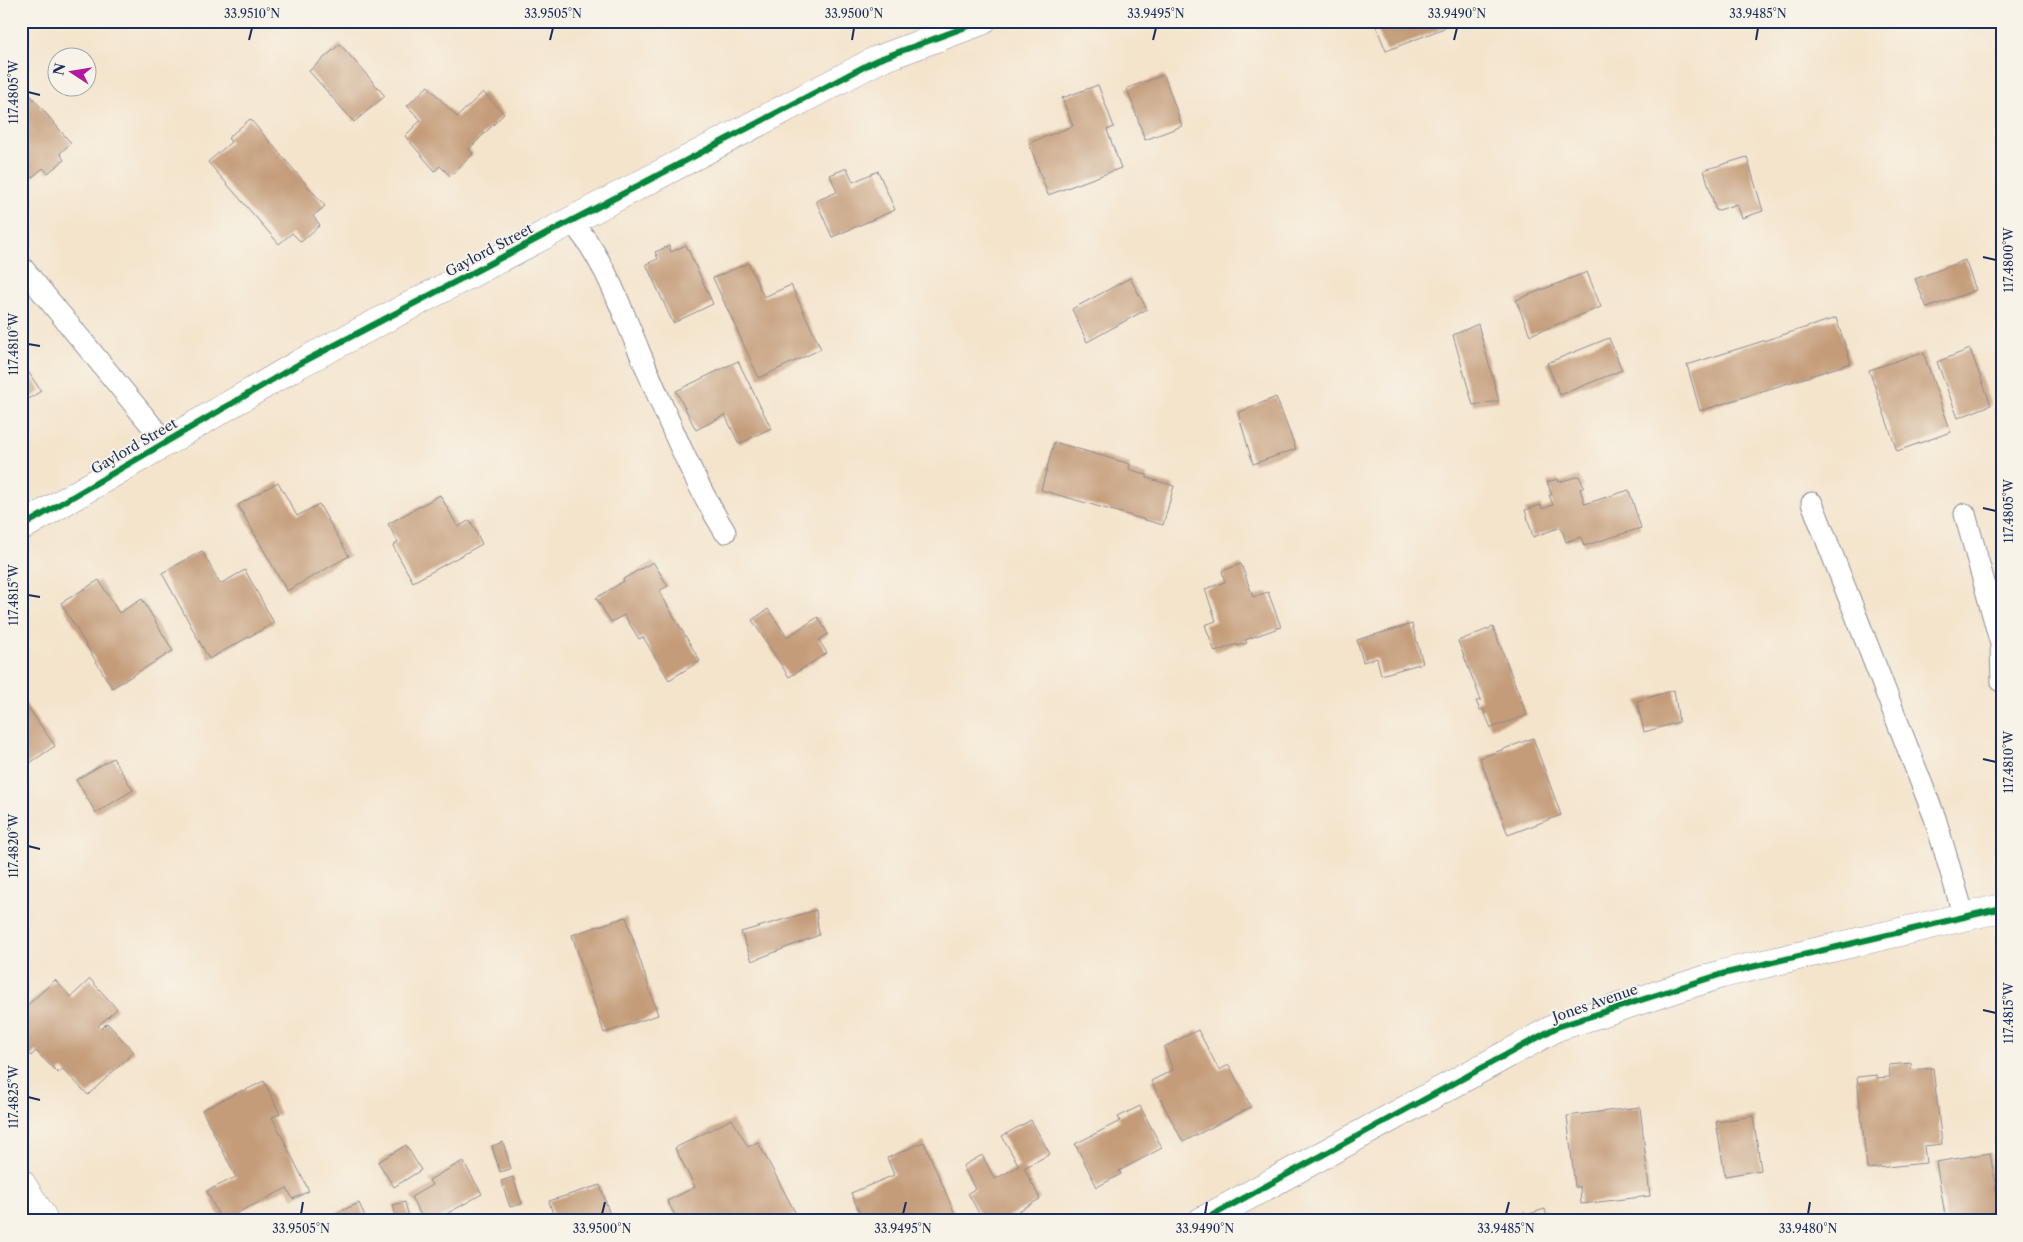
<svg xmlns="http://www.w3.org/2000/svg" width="2023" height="1242" font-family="'Libre Caslon Text',serif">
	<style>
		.building { fill: #c49c79 }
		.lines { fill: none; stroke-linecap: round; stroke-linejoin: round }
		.lane-casing { stroke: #888a95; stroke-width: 23 }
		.street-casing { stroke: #888a95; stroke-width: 29 }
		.lane { stroke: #fff; stroke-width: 21 }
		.street { stroke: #fff; stroke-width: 28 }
		.cycleway-casing { stroke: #f7f3e8; stroke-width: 9 }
		.cycleway { stroke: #00873e; stroke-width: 6 }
		.ticks { fill: none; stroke: #1b2f5e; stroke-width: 2 }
		.labels { text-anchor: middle; stroke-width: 4; stroke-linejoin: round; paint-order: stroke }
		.street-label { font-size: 14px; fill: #1b2f5e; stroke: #f7f3e8 }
		.neatline { fill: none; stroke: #1b2f5e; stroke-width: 2 }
		.ticks-label { font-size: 12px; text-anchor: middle; fill: #1b2f5e }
	</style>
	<rect width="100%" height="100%" fill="#f7f3e8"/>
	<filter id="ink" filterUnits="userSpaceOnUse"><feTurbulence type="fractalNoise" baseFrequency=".02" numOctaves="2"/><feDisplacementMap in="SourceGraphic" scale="10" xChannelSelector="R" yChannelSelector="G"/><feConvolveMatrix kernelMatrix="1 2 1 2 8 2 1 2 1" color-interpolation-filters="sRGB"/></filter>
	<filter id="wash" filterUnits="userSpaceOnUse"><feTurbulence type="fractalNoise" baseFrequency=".0096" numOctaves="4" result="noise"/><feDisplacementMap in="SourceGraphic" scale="20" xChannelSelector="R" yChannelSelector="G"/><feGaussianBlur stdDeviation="1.12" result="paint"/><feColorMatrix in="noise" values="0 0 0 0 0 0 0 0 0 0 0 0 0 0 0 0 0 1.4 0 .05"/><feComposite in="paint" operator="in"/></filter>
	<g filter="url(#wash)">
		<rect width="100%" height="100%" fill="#f4e4cc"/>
		<g id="blocks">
			<path class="building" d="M1374,21H1462L1386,51Z
				M1673,21H1695V22L1675,28Z
				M340,44L385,96L354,122L309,71Z
				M1164,75L1182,126L1145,140L1127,88Z
				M21,84L71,143L60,153L64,160L48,173L43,168L29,180L21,171Z
				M1098,85L1114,127L1107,130L1121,168L1048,195L1029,143L1073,126L1062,98Z
				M428,86L457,117L483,92L504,114L469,149L473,154L450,176L440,166L435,171L405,136L421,120L407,106Z
				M250,119L325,206L313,216L320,225L301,242L292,233L279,244L208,162L231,142L228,138Z
				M1747,157L1763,211L1742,218L1737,204L1716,211L1704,170Z
				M847,168L853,182L878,171L895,210L832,237L816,201L837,192L830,175Z
				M686,245L713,304L673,323L646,264L658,259L655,252L669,246L671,252Z
				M1965,260L1976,290L1927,308L1915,279Z
				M748,263L764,297L791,285L821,349L759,378L713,278Z
				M1587,272L1601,307L1530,335L1516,300Z
				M1130,278L1147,309L1087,342L1072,309Z
				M1836,318L1851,363L1700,411L1687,365Z
				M1478,324L1499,401L1473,405L1453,335Z
				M1609,338L1622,370L1560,395L1547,363Z
				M1970,349L1991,405L1958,418L1937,362Z
				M1923,352L1951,432L1897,451L1869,370Z
				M21,361L41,391L21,404Z
				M738,361L771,428L739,444L725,415L696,430L676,391Z
				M1276,397L1296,449L1253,464L1238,413Z
				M1054,442L1130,464L1129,469L1147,475V478L1174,486L1163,525L1041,490Z
				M1579,476L1584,487L1580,489L1585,504L1629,490L1641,528L1584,546L1581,537L1566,542L1561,527L1533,537L1525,510L1541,505L1542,509L1553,505L1549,495H1552L1547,482L1558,479L1559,482Z
				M278,482L297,516L319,504L349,556L287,591L238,505Z
				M440,495L458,527L470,520L482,544L413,582L393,546L398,542L388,524Z
				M202,551L220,584L245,570L274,623L209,659L162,573Z
				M653,562L668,586L659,591L700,661L669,680L643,637L639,639L624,615L611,622L596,598L624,581L623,579Z
				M1241,564L1253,597L1268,592L1281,627L1245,640L1247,643L1237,646V644L1215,652L1205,625L1216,621L1205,589L1225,582L1222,571Z
				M99,580L119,613L142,599L173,651L112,688L61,603Z
				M768,609L787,637L818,617L828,634L819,640L827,653L789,677L752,620Z
				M1412,624L1423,663L1381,675L1377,658L1363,662L1357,640Z
				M1493,627L1527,715L1491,728L1483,709L1480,710L1476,701L1481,700L1458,641Z
				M1674,690L1679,722L1644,732L1637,701Z
				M21,697L55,746L27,765L21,756Z
				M1533,738L1561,815L1508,835L1480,758Z
				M113,758L133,790L96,813L76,780Z
				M816,910L819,935L752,961L741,932Z
				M626,917L658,1015L604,1033L572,935Z
				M90,979L117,1009L98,1026L101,1029L107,1023L134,1052L88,1095L63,1069L58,1073L36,1051L31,1056L21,1046L26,1040L21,1035V1011L55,980L71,997Z
				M1198,1030L1219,1070L1229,1065L1251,1107L1183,1142L1151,1081L1173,1070L1164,1047Z
				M1911,1063V1070L1933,1068L1942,1144L1924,1146L1926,1163L1867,1169L1857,1077L1877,1075V1078L1890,1077L1889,1065Z
				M264,1081L280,1114L272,1117L309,1191L293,1199L287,1188L221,1221L207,1191L236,1177L202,1110L243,1090L244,1091Z
				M1140,1106L1162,1148L1119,1171L1121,1174L1097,1187L1075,1144L1120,1121L1118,1117Z
				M1640,1107L1650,1196L1581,1204L1580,1187H1575L1567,1116Z
				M1753,1116L1761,1170L1725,1176L1716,1122Z
				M732,1119L748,1147L758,1142L796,1214L783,1221H674L673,1219L676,1217L667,1201L695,1187L675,1148Z
				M1031,1120L1050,1154L1024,1168L1040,1199L1006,1218L1008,1221H983L968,1193L975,1189L963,1166L982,1155L995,1179L1019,1166L1002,1136Z
				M503,1142L511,1169L500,1172L492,1146Z
				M924,1142L958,1221H908L907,1217L897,1221H863L851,1193L894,1175L887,1158Z
				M406,1145L421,1170L394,1187L378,1162Z
				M1990,1153L2001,1221H1946L1936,1162Z
				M463,1161L482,1194L434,1221H424L411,1197L432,1185L429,1180Z
				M513,1177L522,1204L510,1207L501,1181Z
				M600,1185L612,1221H555L549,1201Z
				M405,1202L410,1221H397L393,1205Z
				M359,1203L367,1221H338L334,1214Z
				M1545,1209L1548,1221H1495L1525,1212L1526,1215Z"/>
		</g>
	</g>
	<g filter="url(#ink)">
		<use href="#blocks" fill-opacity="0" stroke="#888a95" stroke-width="1"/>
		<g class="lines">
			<defs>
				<path id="lane" d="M571,221C604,257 620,306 639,351C665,412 690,475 725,532
					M21,266L165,442
					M1812,503L1935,818L1964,917
					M1965,514L2001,644L2002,682"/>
				<path id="street" d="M21,527L299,364L571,221L877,60L982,21
					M21,1183L42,1216L43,1221
					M1202,1221L1557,1027L1722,974L2002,908"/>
			</defs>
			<use href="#lane" class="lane-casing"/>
			<use href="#street" class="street-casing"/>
			<use href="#lane" class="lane"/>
			<use href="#street" class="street"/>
			<defs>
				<path id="cycleway" d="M21,527L299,364L571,221L877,60L982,21
					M1202,1221L1557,1027L1722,974L2002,908"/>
			</defs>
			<use href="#cycleway" class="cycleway-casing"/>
			<use href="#cycleway" class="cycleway"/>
		</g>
	</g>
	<path class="ticks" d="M249,40L252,28M550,40L553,28M852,40L854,28M1153,40L1156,28M1454,40L1457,28M1756,40L1758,28M28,92L40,95M1983,257L1996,260M28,344L40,346M1983,508L1996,511M28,595L40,597M1983,759L1996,762M28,846L40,849M1983,1010L1996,1013M28,1097L40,1100M301,1214L303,1202M602,1214L605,1202M903,1214L906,1202M1205,1214L1207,1202M1506,1214L1509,1202M1808,1214L1810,1202"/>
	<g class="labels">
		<g class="street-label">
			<text transform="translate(489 250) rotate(-28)" y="5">Gaylord Street</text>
			<text transform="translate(134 446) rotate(-30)" y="5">Gaylord Street</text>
			<text transform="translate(1595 1003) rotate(-19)" y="5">Jones Avenue</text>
		</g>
	</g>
	<rect width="2023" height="1242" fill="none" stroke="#f7f3e8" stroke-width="55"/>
	<g transform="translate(72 72) rotate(282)"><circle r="24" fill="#f7f3e8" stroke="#9fa5b1"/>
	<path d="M0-4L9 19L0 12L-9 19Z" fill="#b5179e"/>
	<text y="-8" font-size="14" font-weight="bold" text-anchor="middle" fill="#1b2f5e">N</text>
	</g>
	<rect x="28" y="28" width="1968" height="1186" class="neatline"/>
	<g class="ticks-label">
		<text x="252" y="18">33.9510°N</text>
		<text x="553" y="18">33.9505°N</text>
		<text x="854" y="18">33.9500°N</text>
		<text x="1156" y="18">33.9495°N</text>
		<text x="1457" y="18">33.9490°N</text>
		<text x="1758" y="18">33.9485°N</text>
		<text transform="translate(14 92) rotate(-90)" y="4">117.4805°W</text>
		<text transform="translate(2009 260) rotate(-90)" y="4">117.4800°W</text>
		<text transform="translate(14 344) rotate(-90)" y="4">117.4810°W</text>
		<text transform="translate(2009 511) rotate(-90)" y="4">117.4805°W</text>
		<text transform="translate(14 595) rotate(-90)" y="4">117.4815°W</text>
		<text transform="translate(2009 762) rotate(-90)" y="4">117.4810°W</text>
		<text transform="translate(14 846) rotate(-90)" y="4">117.4820°W</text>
		<text transform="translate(2009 1013) rotate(-90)" y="4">117.4815°W</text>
		<text transform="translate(14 1097) rotate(-90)" y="4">117.4825°W</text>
		<text x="301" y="1233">33.9505°N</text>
		<text x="602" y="1233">33.9500°N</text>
		<text x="903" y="1233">33.9495°N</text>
		<text x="1205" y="1233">33.9490°N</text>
		<text x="1506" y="1233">33.9485°N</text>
		<text x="1808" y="1233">33.9480°N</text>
	</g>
</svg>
